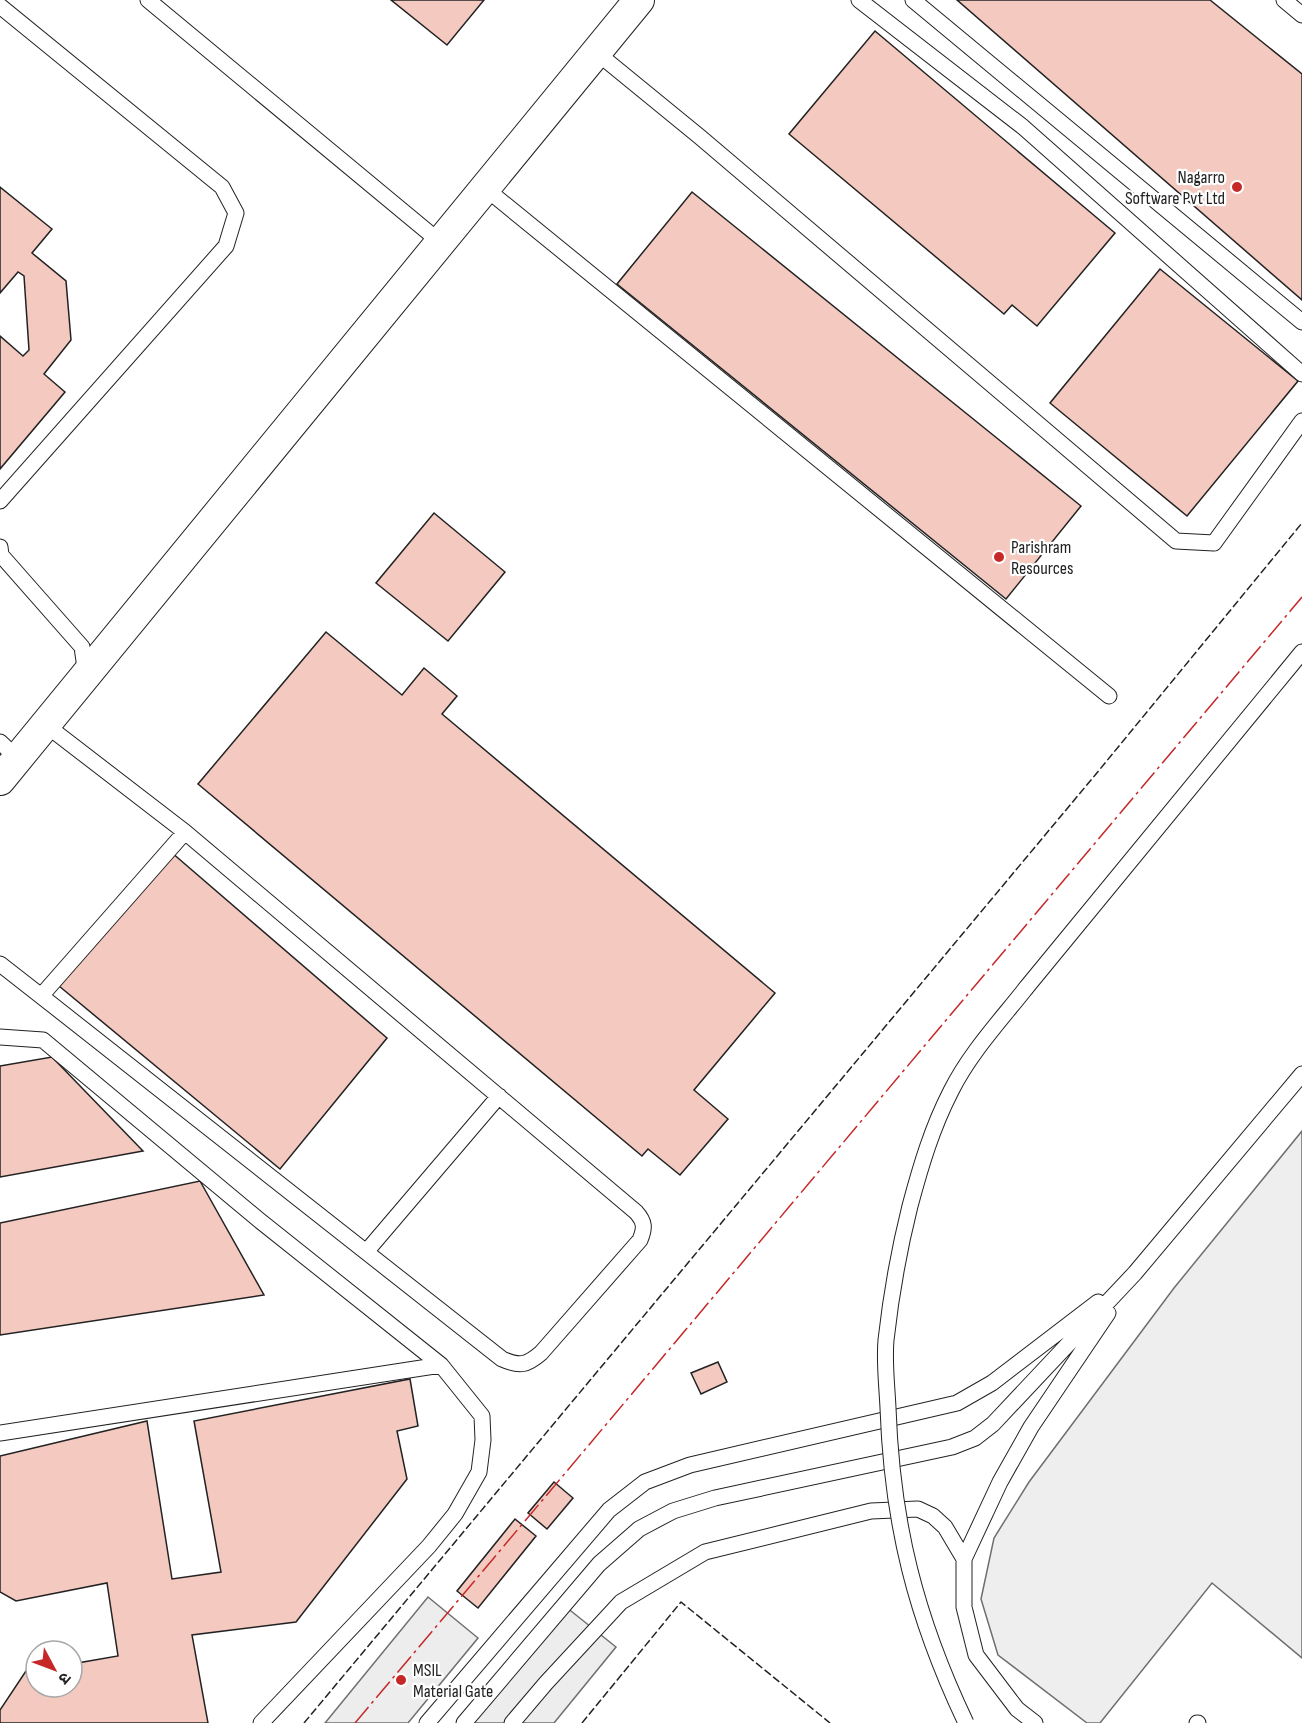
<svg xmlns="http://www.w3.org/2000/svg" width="1302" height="1723" font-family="'Sofia Sans Condensed','Noto Sans Devanagari',sans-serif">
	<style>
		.green { fill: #eee; stroke: #6f6f6f; stroke-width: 1.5 }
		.parking { fill: #ededed; stroke: #6f6f6f; stroke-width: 1.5 }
		.building { fill: #f3c9c0; stroke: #222; stroke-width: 1.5 }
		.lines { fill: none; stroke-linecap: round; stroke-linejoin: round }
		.service-casing { stroke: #222; stroke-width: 17 }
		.minor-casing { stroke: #222; stroke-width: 32 }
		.service { stroke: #fff; stroke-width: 15 }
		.minor { stroke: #fff; stroke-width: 30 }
		.service-bridge-casing { stroke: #222; stroke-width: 17; stroke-linecap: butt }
		.service-bridge { stroke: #fff; stroke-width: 15 }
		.fence { stroke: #222; stroke-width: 1.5; stroke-dasharray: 8 3; stroke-linecap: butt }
		.power { stroke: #c62828; stroke-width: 1.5; stroke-dasharray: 21 4.5 3 4.5; stroke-linecap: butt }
		.poi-dot { fill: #c62828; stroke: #fff; stroke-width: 2 }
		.labels { text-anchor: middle; stroke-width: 4.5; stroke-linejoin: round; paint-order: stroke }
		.poi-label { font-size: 18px; fill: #222; stroke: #fff; text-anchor: start }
	</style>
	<rect width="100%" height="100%" fill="#fff"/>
	<path class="green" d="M1302,1131V1658L1212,1583L1100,1723H1087L998,1655L981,1599L994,1538L1029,1482L1174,1288Z"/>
	<path class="parking" d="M428,1597L478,1638L408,1723H325Z
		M566,1607L616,1647L554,1723H471Z"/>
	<path class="building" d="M391,0H484L447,45Z
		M957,0H1210L1302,74V300Z
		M875,31L1115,233L1037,326L1012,305L1004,314L789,134Z
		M0,187L52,229L32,253L66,281L71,340L44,374L65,392L0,469V336L23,356L29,350L24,276L18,272L0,293Z
		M692,192L1081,506L1006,599L617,284Z
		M1160,269L1298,381L1187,516L1050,403Z
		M434,513L505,572L448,641L376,583Z
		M326,632L402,695L424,668L457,696L442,714L775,993L694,1090L728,1119L680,1175L648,1149L642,1156L198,784Z
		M171,852L387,1038L280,1169L59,986Z
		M52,1057L143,1151L0,1177V1066Z
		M200,1181L264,1295L0,1335V1223Z
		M718,1362L727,1382L701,1394L691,1373Z
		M410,1379L418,1426L397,1431L407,1479L296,1622L192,1635L208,1723H0V1710L26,1671L36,1669V1687H72V1664L118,1656L107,1583L16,1601L0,1592V1456L147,1421L172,1579L221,1572L194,1421Z
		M554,1482L573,1498L547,1529L528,1513Z
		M515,1519L536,1536L478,1608L457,1591Z"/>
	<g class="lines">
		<defs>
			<path id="service" d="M148,0L440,242
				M859,0L1023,127L1302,374
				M913,0L1302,322
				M1284,0L1302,15
				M0,6L222,187L236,213L226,246L0,501
				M596,52L700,137L1176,541L1214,543L1302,421
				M485,188L1109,696
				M0,547L1,555L82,647L86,675
				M0,742L18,759
				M0,964L41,996L185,832L46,725
				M1026,988L1302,652
				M41,996L502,1359C520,1367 527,1365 541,1353L640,1240C645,1228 645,1222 636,1212L185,832
				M0,1037L43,1040L259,1220L441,1365L482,1416L483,1440L479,1472L455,1514L429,1546L261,1723
				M366,1252L499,1096
				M0,1433L441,1365
				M427,1723L609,1510L645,1482L690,1465L957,1403L992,1383L1098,1302
				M464,1723L599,1564L639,1529L673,1511L715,1498L952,1447L975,1438L993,1424L1135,1273L1302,1074
				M512,1723L546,1683L621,1602L705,1552L871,1511L918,1509L933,1516L945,1527L964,1559
				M1035,1723L1017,1709L976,1655L964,1607V1559L1000,1482L1031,1427L1108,1313
				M1197,1723H1198"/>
			<path id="minor" d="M0,780L639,0"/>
		</defs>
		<use href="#service" class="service-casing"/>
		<use href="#minor" class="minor-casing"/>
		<use href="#service" class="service"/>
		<use href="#minor" class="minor"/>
		<defs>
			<path id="service-bridge" d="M966,1723C916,1618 892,1524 888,1408C887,1386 884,1362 886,1340C891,1295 899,1250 910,1206C921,1165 932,1128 951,1091C970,1053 1000,1021 1026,988"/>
		</defs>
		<use href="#service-bridge" class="service-bridge-casing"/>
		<use href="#service-bridge" class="service-bridge"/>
		<path class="fence" d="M304,1723L1096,774L1302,523
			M582,1723L681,1602L830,1723"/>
		<path class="power" d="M355,1723L1302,597"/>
	</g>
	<g class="poi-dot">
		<circle cx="1237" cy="187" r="6"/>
		<circle cx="999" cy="557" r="6"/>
		<circle cx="401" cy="1680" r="6"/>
	</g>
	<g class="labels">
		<g class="poi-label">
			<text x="1225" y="183" text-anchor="end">Nagarro<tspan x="1225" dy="21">Software Pvt Ltd</tspan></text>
			<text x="1011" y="553">Parishram<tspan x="1011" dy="21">Resources</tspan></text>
			<text x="413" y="1676">MSIL<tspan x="413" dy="21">Material Gate</tspan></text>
		</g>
	</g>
	<g transform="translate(54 1669) rotate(131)"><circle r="28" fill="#ffffff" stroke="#a7a7a7" stroke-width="1.5"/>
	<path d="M0-4.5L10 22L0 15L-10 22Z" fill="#c62828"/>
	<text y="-9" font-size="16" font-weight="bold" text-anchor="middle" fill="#222222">उ</text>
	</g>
</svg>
